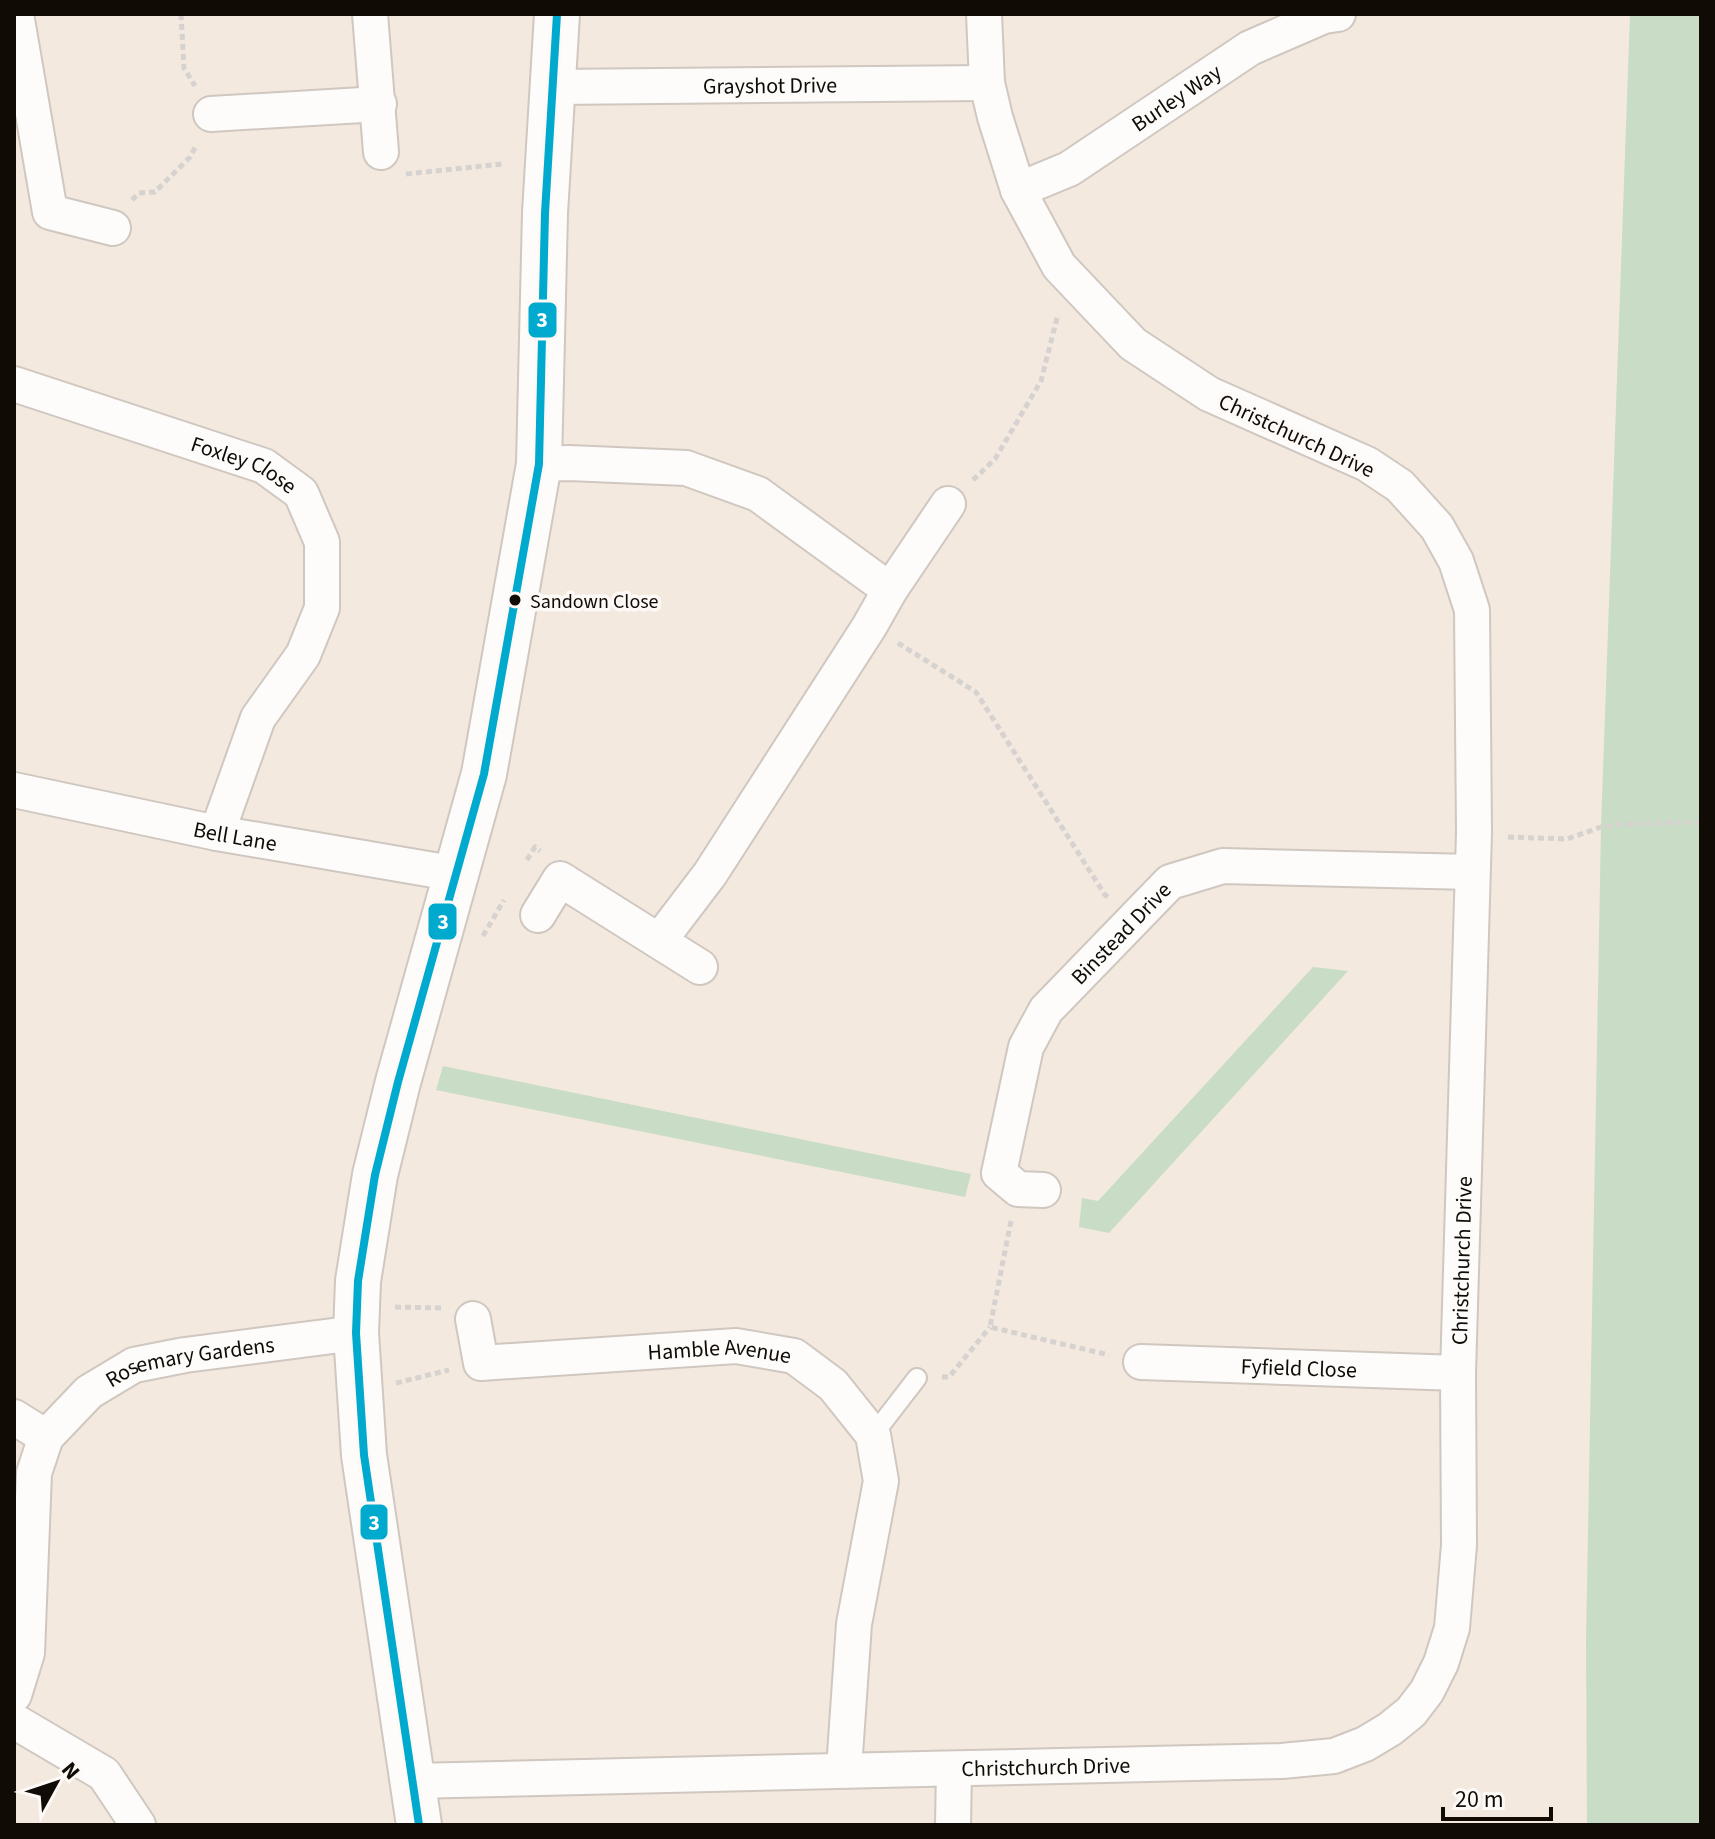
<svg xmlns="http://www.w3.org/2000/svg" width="1715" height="1839" font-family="'Source Sans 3',sans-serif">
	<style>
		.green { fill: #c9dcc6 }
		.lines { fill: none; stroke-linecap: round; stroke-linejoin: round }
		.lane-casing { stroke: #cfc7c0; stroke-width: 22 }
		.street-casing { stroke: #cfc7c0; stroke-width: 38 }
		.secondary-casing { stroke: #cfc7c0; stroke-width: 48 }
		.path { stroke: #d5d2cf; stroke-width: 5; stroke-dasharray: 6 4; stroke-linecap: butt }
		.lane { stroke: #fdfcfa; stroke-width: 18 }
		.street { stroke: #fdfcfa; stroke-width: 34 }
		.secondary { stroke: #fdfcfa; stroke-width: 44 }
		.bus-1-casing { stroke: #fdf9f6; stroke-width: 14 }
		.bus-1 { stroke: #00a9ce; stroke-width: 8 }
		.bus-dot { fill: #100b05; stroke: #fdf9f6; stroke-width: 3 }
		.labels { text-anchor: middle; stroke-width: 7; stroke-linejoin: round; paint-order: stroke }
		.bus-label { font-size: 20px; fill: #100b05; stroke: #fdf9f6; text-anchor: start }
		.street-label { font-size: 22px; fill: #100b05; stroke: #fdf9f6 }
		.line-badge { stroke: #fdf9f6; stroke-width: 3 }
		.badge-label { font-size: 22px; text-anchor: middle; font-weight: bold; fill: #fff }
	</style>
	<rect width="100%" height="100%" fill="#f3e9df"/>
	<path class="green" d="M1630,14H1701V1825H1587L1586,1641L1601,827Z
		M1313,967L1348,971L1109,1233L1079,1227L1082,1198L1098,1201Z
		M443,1066L971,1174L965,1197L436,1090Z"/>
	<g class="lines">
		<defs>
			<path id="lane" d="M873,1435L917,1378"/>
			<g id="street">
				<path d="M16,14L50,212L113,228"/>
				<path d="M370,14L381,152"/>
				<path id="s1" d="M554,87L987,83"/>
				<path d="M211,114L379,104"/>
				<path id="s2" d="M1018,190L1069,169L1250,48L1324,16L1338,14"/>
				<path id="s3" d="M14,384L264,466L301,493L322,542V608L303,655L258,718L217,833"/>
				<path d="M539,464L569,463L686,468L758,494L890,590"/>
				<path id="s4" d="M14,790L217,833L457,874"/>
				<path d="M538,915L560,879L700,967"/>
				<path d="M659,941L710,874L869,627L890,590L948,504"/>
				<path id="s5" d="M1043,1190L1018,1189L999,1173L1026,1047L1046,1010L1170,882L1223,866L1472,872"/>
				<path id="s6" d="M473,1319L481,1363L736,1346L794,1356L833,1385L873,1435L881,1481L854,1624L844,1769"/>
				<path id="s7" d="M1141,1362L1458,1373"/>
				<path d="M14,1417L46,1437"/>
				<path id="s8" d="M14,1695L27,1653L34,1473L46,1437L89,1392L134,1365L185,1355L356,1333"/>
				<path d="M14,1721L104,1774L138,1825"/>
				<path id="s9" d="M412,1781C702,1773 992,1768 1282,1761L1334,1756L1365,1744L1390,1729L1411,1712L1427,1691L1441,1663L1452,1628L1459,1545L1458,1373L1474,832L1472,610L1456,561L1437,527L1400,486L1367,464L1209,394L1133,344L1059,266L1018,190L995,117L987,83L984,14"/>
				<path d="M953,1825L954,1769"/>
			</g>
			<path id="secondary" d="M419,1825L364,1455L356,1333L358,1281L375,1175L398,1082L484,774L539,464L545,213L557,14"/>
		</defs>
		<use href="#lane" class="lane-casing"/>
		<use href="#street" class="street-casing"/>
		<use href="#secondary" class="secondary-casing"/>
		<path class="path" d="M181,14L184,68L195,86
			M406,174L502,164
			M132,200L139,193L155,192L190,157L197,144
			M973,480L995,459L1041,381L1058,314
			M898,643L976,692L1105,895L1110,898
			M1508,837L1567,839L1601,827L1624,824L1701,822
			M527,860L535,847L540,851
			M483,936L504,900
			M1011,1221L990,1327L1109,1355
			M395,1307L441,1308
			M942,1377H949L990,1327
			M396,1383L449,1370"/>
		<use href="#lane" class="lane"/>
		<use href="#street" class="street"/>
		<use href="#secondary" class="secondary"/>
		<defs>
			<path id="bus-1" d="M419,1825L364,1455L356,1333L358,1281L375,1175L398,1082L484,774L539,464L545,213L557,14"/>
		</defs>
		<use href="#bus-1" class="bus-1-casing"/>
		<use href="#bus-1" class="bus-1"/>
	</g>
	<circle class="bus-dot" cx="515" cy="600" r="7"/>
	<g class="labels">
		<g class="bus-label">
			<text x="530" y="608">Sandown Close</text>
		</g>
		<g class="street-label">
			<text dy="8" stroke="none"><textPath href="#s1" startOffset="216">Grayshot Drive</textPath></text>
			<text dy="8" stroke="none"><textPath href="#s2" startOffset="184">Burley Way</textPath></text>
			<text transform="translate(1297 435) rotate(25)" y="8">Christchurch Drive</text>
			<text dy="8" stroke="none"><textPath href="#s3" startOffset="244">Foxley Close</textPath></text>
			<text dy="8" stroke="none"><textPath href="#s4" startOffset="226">Bell Lane</textPath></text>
			<text dy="8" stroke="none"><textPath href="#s5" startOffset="328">Binstead Drive</textPath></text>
			<text dy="8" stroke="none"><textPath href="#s9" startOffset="1474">Christchurch Drive</textPath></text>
			<text dy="8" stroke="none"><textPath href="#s6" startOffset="284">Hamble Avenue</textPath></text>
			<text dy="8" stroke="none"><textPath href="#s8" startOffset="432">Rosemary Gardens</textPath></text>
			<text dy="8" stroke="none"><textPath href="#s7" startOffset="158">Fyfield Close</textPath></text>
			<text dy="8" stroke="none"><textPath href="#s9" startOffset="634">Christchurch Drive</textPath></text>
		</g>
	</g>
	<g class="line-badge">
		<rect x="527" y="301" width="31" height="38" rx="8" fill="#00a9ce"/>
		<rect x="427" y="902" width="31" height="39" rx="8" fill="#00a9ce"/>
		<rect x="359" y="1503" width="30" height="38" rx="8" fill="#00a9ce"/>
	</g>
	<g class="badge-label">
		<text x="542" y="327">3</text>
		<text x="443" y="929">3</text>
		<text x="374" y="1530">3</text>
	</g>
	<rect width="1715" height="1839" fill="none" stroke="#100b05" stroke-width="32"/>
	<g transform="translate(56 1783) rotate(50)" stroke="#fdf9f6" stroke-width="6" paint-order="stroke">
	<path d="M0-6L14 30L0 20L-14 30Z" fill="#100b05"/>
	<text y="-12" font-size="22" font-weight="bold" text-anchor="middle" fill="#100b05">N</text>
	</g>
	<path d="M1443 1807v12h108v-12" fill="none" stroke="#100b05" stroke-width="4"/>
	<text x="1455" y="1807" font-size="24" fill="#100b05" stroke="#fdf9f6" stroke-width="6" paint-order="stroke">20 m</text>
</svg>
